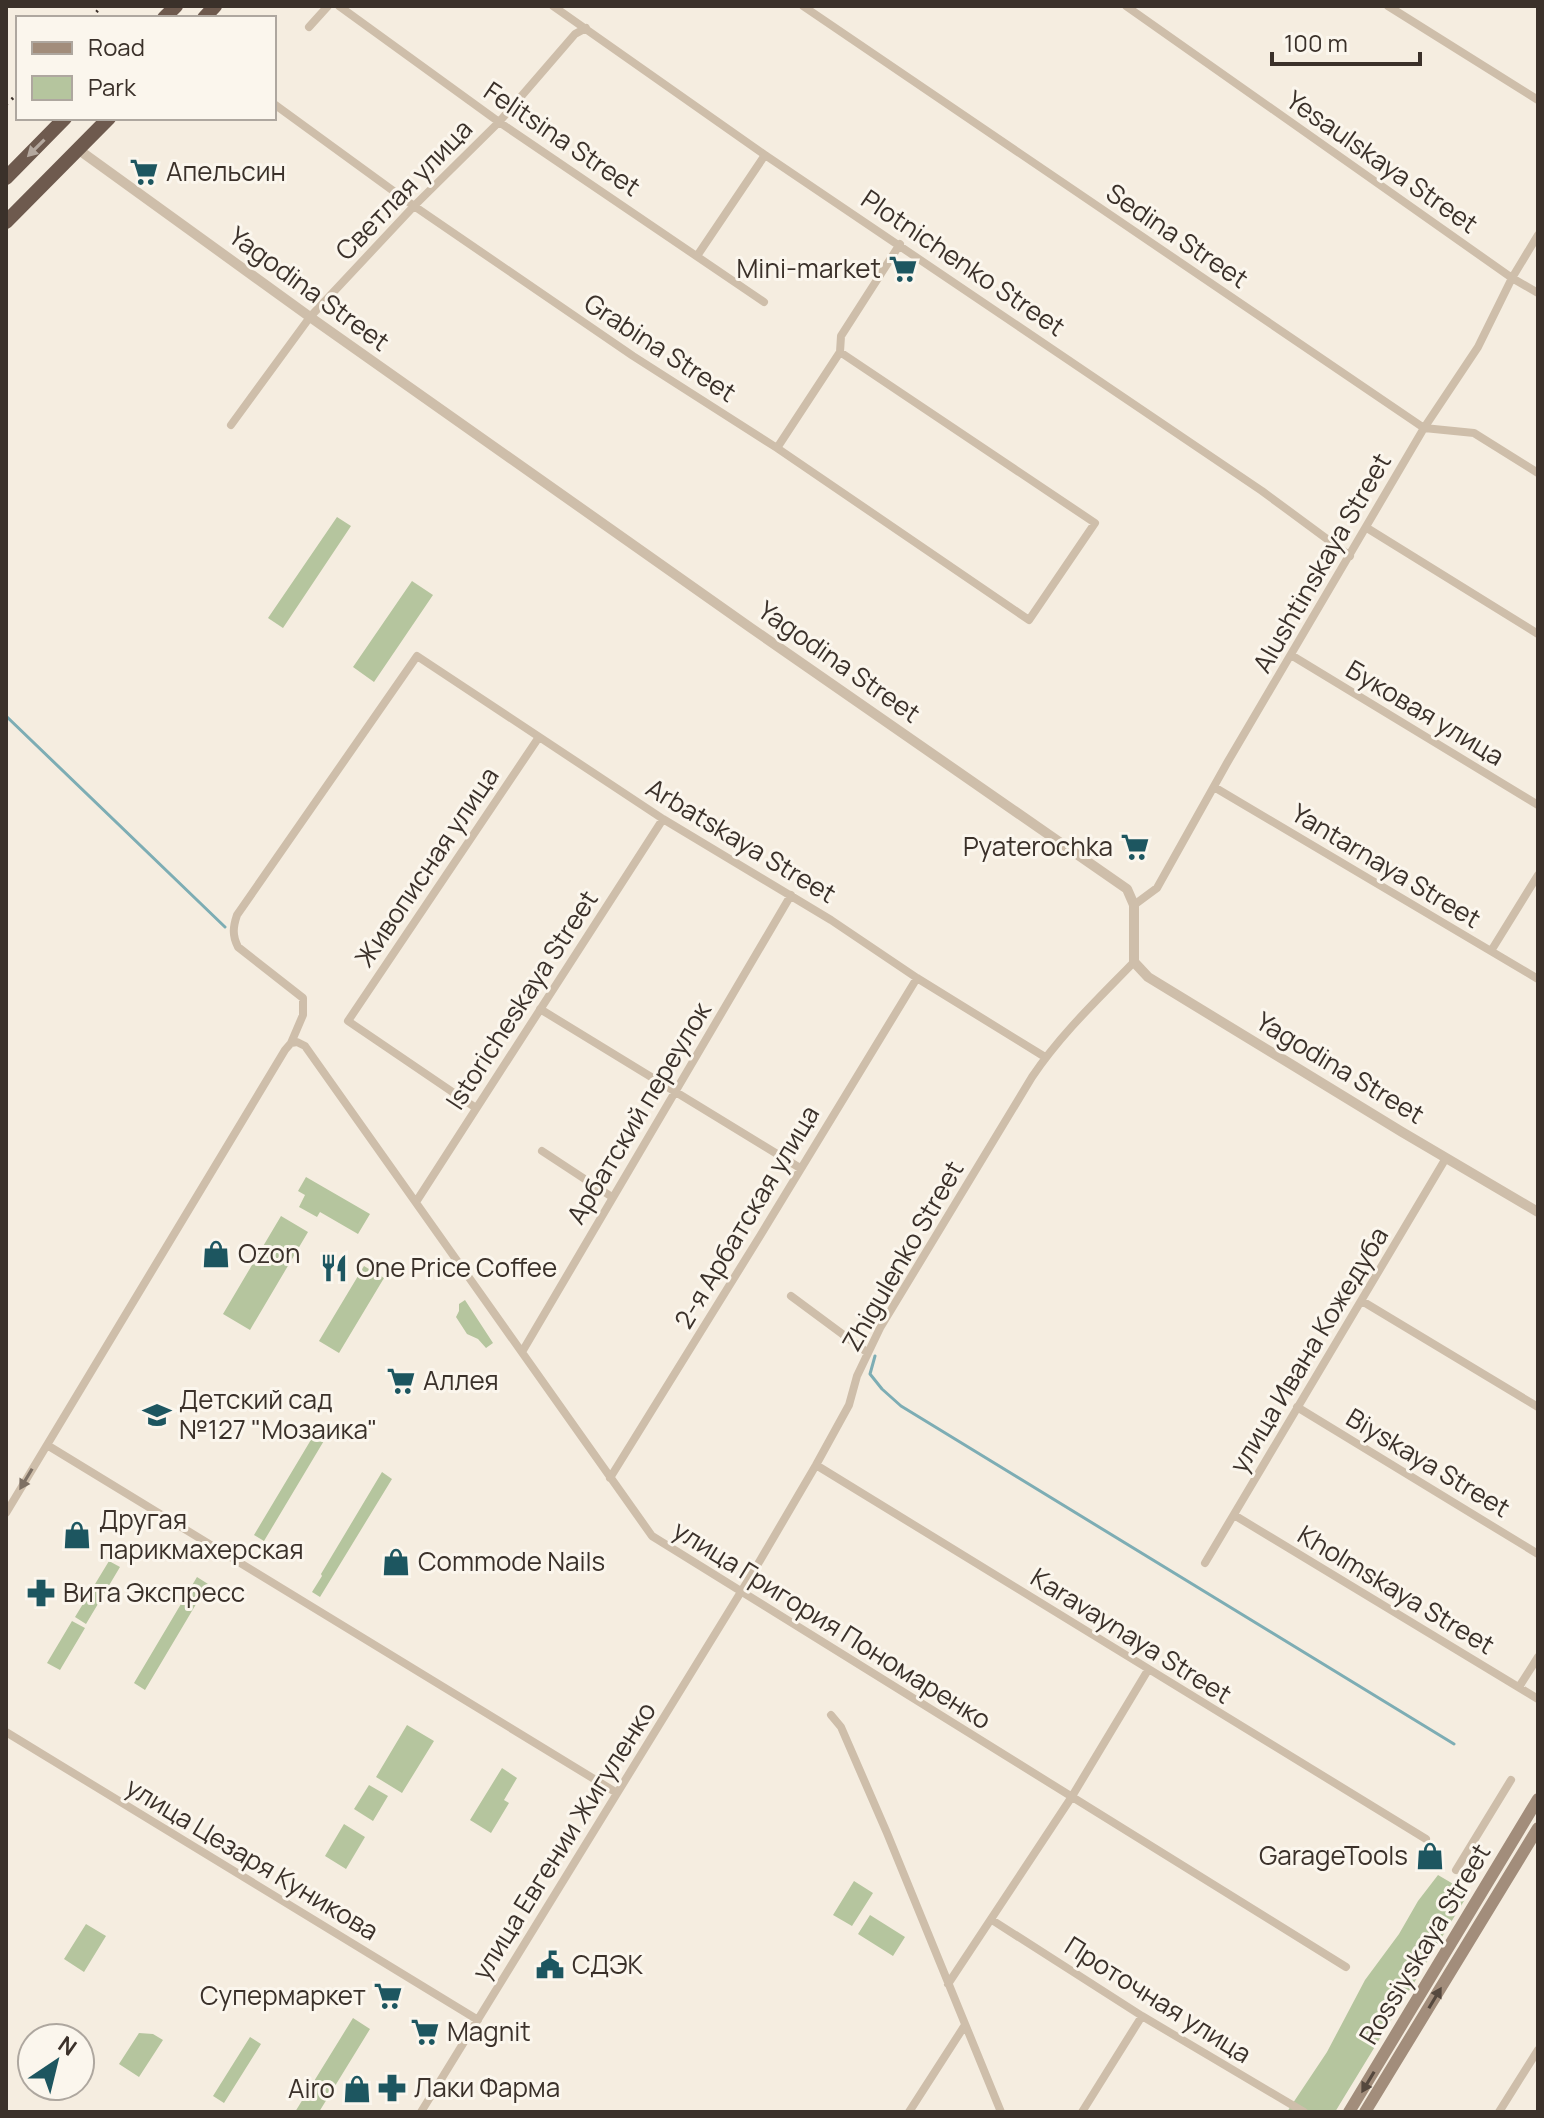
<svg xmlns="http://www.w3.org/2000/svg" width="1544" height="2118" font-family="Manrope,sans-serif">
	<style>
		.green { fill: #b5c59e }
		.lines { fill: none; stroke-linecap: round; stroke-linejoin: round }
		.stream { stroke: #7dadb4; stroke-width: 3 }
		.minor { stroke: #cebeaa; stroke-width: 8 }
		.tertiary { stroke: #cebeaa; stroke-width: 10 }
		.secondary { stroke: #a28d7b; stroke-width: 12 }
		.trunk { stroke: #6e5a4e; stroke-width: 14 }
		.rail { stroke: #3b312a; stroke-width: 3; stroke-dasharray: 2 6; stroke-linecap: butt }
		.oneway { fill: #b4a89e }
		.oneway2 { fill: #7d7064 }
		.oneway3 { fill: #55483e }
		.labels { text-anchor: middle; stroke-width: 6; stroke-linejoin: round; paint-order: stroke }
		.street-label { font-size: 26px; fill: #3b312a; stroke: #fbf6ed }
		.poi-label { font-size: 26px; fill: #3b312a; stroke: #fbf6ed; text-anchor: start }
	</style>
	<rect width="100%" height="100%" fill="#f5ede0"/>
	<path class="green" d="M337,517L351,526L283,628L268,618Z
		M412,581L433,595L374,682L353,667Z
		M306,1177L370,1214L358,1234L320,1212L317,1217L299,1207L305,1195L298,1191Z
		M281,1216L308,1232L250,1330L223,1314Z
		M364,1266L384,1278L339,1353L319,1341Z
		M465,1300L493,1343L486,1348L478,1339L467,1334L456,1317L459,1311V1304Z
		M315,1433L325,1439L264,1541L254,1535Z
		M382,1472L392,1479L320,1597L312,1592L322,1576L321,1574Z
		M109,1561L120,1567L86,1624L75,1617Z
		M197,1577L208,1584L145,1690L134,1683Z
		M72,1621L85,1628L60,1670L47,1663Z
		M407,1725L434,1741L402,1793L376,1777Z
		M502,1768L517,1778L504,1800L509,1803L491,1833L470,1820Z
		M369,1785L388,1796L373,1821L354,1809Z
		M344,1824L365,1837L346,1869L325,1856Z
		M1438,1875L1455,1885L1462,1893L1466,1892L1467,1896C1423,1968 1379,2040 1335,2112H1287L1327,2052L1365,1980L1399,1934L1418,1901Z
		M854,1881L873,1893L852,1926L833,1915Z
		M870,1915L905,1937L893,1956L858,1934Z
		M86,1924L106,1936L84,1972L64,1959Z
		M353,2018L370,2029L319,2112H295Z
		M139,2033L153,2034L163,2040L139,2077L119,2064Z
		M250,2037L261,2044L224,2103L213,2096Z"/>
	<g class="lines">
		<path class="stream" d="M6,716L225,927
			M875,1356L870,1374L882,1389L901,1406L1454,1744"/>
		<path class="minor" d="M339,6L499,122L764,302
			M553,6L765,155L1262,491L1350,556
			M803,6L1424,428L1474,433L1538,473
			M1126,6L1512,278L1538,293
			M1388,6L1538,100
			M309,27L328,6
			M274,104L414,206L633,356L777,448L1029,620L1095,523L840,352
			M697,256L765,155
			M231,425L310,317L414,206L499,122L575,34L586,28
			M777,448L840,352L841,336L900,244
			M1367,528L1538,634
			M1291,655L1538,805
			M1214,787L1538,979
			M1134,905L1157,888L1227,763L1424,428L1478,347L1512,278L1538,235
			M1491,951L1538,875
			M540,1009L800,1168
			M291,1043L303,1015V998L238,947C232,935 233,927 237,915L417,656L663,819L831,920L917,978L1045,1057
			M476,1108L348,1021L539,737
			M542,1151L612,1197
			M416,1202L663,819
			M791,1296L868,1353
			M1362,1301L1538,1407
			M522,1352L791,895
			M1297,1407L1538,1554
			M47,1445L617,1793
			M816,1465L1426,1839
			M610,1478L760,1236L917,978
			M6,1513L285,1050L291,1043L297,1042L305,1046L652,1536L1346,1967
			M1234,1515L1538,1699
			M1205,1563L1446,1158
			M1519,1687L1538,1657
			M831,1715L841,1727L887,1833L1001,2112
			M6,1732L478,2020
			M1456,1870L1511,1780
			M992,1920L1142,2016L1304,2112
			M948,1984L1071,1798L1148,1670
			M421,2112L755,1569L816,1465L849,1405L857,1376L880,1328L1032,1077C1061,1034 1098,999 1134,962
			M909,2112L965,2025
			M1082,2112L1142,2016
			M1499,2112L1538,2050"/>
		<path class="tertiary" d="M79,150L310,317L751,628L1127,889L1134,905V962L1148,977L1402,1132L1538,1212"/>
		<path class="secondary" d="M1349,2112L1538,1799
			M1365,2112L1538,1828"/>
		<path class="trunk" d="M164,18L176,6
			M204,18L215,6
			M6,178L65,118
			M6,222L109,118"/>
		<path class="rail" d="M91,18L102,6
			M6,105L18,93"/>
	</g>
	<defs><path id="oneway-solid" d="M-6-.8H1V-3.2L6.5 0L1 3.2V.8H-6Z" transform="scale(2)"/></defs>
	<use class="oneway" href="#oneway-solid" transform="translate(36 148) rotate(135)"/>
	<use class="oneway2" href="#oneway-solid" transform="translate(26 1479) rotate(121)"/>
	<g class="oneway3">
		<use href="#oneway-solid" transform="translate(1435 1998) rotate(-59)"/>
		<use href="#oneway-solid" transform="translate(1368 2082) rotate(121)"/>
	</g>
	<defs>
		<symbol id="supermarket-bare" viewBox="-9 -9 18 18"><path d="M-6-5.5h2.5l.6 2H6L4.5 2H-2.5L-4.4-4H-6ZM-1.5 3.2a1.3 1.3 0 1 0 .1 0ZM3 3.2a1.3 1.3 0 1 0 .1 0Z" fill="#1d5660" stroke="#fbf6ed" stroke-width="2.5" paint-order="stroke"/></symbol>
		<symbol id="shop-bare" viewBox="-9 -9 18 18"><path d="M-5-2.5h2.3a2.7 3.5 0 0 1 5.4 0H5L5.5 6h-11ZM-1.5-2.5h3a1.5 2.3 0 0 0-3 0Z" fill="#1d5660" stroke="#fbf6ed" stroke-width="2.5" paint-order="stroke"/></symbol>
		<symbol id="restaurant-bare" viewBox="-9 -9 18 18"><path d="M-5-6h1v4h1v-4h1v4h1v-4h1v5L-1.5 .5V6h-2V.5L-5-1ZM5-6V6H3V1.5H1.5Q1.5-4 5-6Z" fill="#1d5660" stroke="#fbf6ed" stroke-width="2.5" paint-order="stroke"/></symbol>
		<symbol id="school-bare" viewBox="-9 -9 18 18"><path d="M0-5L7-2L0 1L-7-2ZM-4 1L0 2.5L4 1V4Q0 6-4 4Z" fill="#1d5660" stroke="#fbf6ed" stroke-width="2.5" paint-order="stroke"/></symbol>
		<symbol id="pharmacy-bare" viewBox="-9 -9 18 18"><path d="M-2-6h4v4h4v4h-4v4h-4v-4h-4v-4h4Z" fill="#1d5660" stroke="#fbf6ed" stroke-width="2.5" paint-order="stroke"/></symbol>
		<symbol id="civic-bare" viewBox="-9 -9 18 18"><path d="M-.6-6.5H3V-4.5H.6V-3L4-1V1h2V6H-6V1h2V-1L-.6-3ZM-1.2 2.5V6h2.4V2.5Z" fill="#1d5660" stroke="#fbf6ed" stroke-width="2.5" paint-order="stroke"/></symbol>
	</defs>
	<g fill-rule="evenodd">
		<use href="#supermarket-bare" x="124" y="152" width="40" height="40"/>
		<use href="#supermarket-bare" x="883" y="249" width="40" height="40"/>
		<use href="#supermarket-bare" x="1115" y="827" width="40" height="40"/>
		<use href="#shop-bare" x="196" y="1234" width="40" height="40"/>
		<use href="#restaurant-bare" x="314" y="1248" width="40" height="40"/>
		<use href="#supermarket-bare" x="381" y="1361" width="40" height="40"/>
		<use href="#school-bare" x="137" y="1395" width="40" height="40"/>
		<use href="#shop-bare" x="57" y="1515" width="40" height="40"/>
		<use href="#shop-bare" x="376" y="1542" width="40" height="40"/>
		<use href="#pharmacy-bare" x="21" y="1573" width="40" height="40"/>
		<use href="#shop-bare" x="1410" y="1836" width="40" height="40"/>
		<use href="#civic-bare" x="530" y="1945" width="40" height="40"/>
		<use href="#supermarket-bare" x="368" y="1976" width="40" height="40"/>
		<use href="#supermarket-bare" x="405" y="2012" width="40" height="40"/>
		<use href="#pharmacy-bare" x="372" y="2068" width="40" height="40"/>
		<use href="#shop-bare" x="337" y="2069" width="40" height="40"/>
	</g>
	<g class="labels">
		<g class="street-label">
			<text transform="translate(562 139) rotate(34)" y="9">Felitsina Street</text>
			<text transform="translate(1382 162) rotate(35)" y="9">Yesaulskaya Street</text>
			<text transform="translate(404 190) rotate(-46)" y="9">Светлая улица</text>
			<text transform="translate(1177 236) rotate(34)" y="9">Sedina Street</text>
			<text transform="translate(963 263) rotate(34)" y="9">Plotnichenko Street</text>
			<text transform="translate(309 289) rotate(36)" y="9">Yagodina Street</text>
			<text transform="translate(660 348) rotate(33)" y="9">Grabina Street</text>
			<text transform="translate(1322 563) rotate(-60)" y="9">Alushtinskaya Street</text>
			<text transform="translate(839 662) rotate(35)" y="9">Yagodina Street</text>
			<text transform="translate(1425 713) rotate(31)" y="9">Буковая улица</text>
			<text transform="translate(741 841) rotate(31)" y="9">Arbatskaya Street</text>
			<text transform="translate(1386 866) rotate(31)" y="9">Yantarnaya Street</text>
			<text transform="translate(427 867) rotate(-56)" y="9">Живописная улица</text>
			<text transform="translate(522 1000) rotate(-57)" y="9">Istoricheskaya Street</text>
			<text transform="translate(1340 1068) rotate(31)" y="9">Yagodina Street</text>
			<text transform="translate(639 1113) rotate(-59)" y="9">Арбатский переулок</text>
			<text transform="translate(747 1217) rotate(-59)" y="9">2-я Арбатская улица</text>
			<text transform="translate(903 1256) rotate(-60)" y="9">Zhigulenko Street</text>
			<text transform="translate(1309 1350) rotate(-59)" y="9">улица Ивана Кожедуба</text>
			<text transform="translate(1428 1463) rotate(31)" y="9">Biyskaya Street</text>
			<text transform="translate(1396 1590) rotate(31)" y="9">Kholmskaya Street</text>
			<text transform="translate(832 1625) rotate(32)" y="9">улица Григория Пономаренко</text>
			<text transform="translate(1131 1636) rotate(32)" y="9">Karavaynaya Street</text>
			<text transform="translate(564 1841) rotate(-58)" y="9">улица Евгении Жигуленко</text>
			<text transform="translate(252 1859) rotate(31)" y="9">улица Цезаря Куникова</text>
			<text transform="translate(1425 1944) rotate(-59)" y="9">Rossiyskaya Street</text>
			<text transform="translate(1158 2000) rotate(32)" y="9">Проточная улица</text>
		</g>
		<g class="poi-label">
			<text x="166" y="181">Апельсин</text>
			<text x="881" y="278" text-anchor="end">Mini-market</text>
			<text x="1113" y="856" text-anchor="end">Pyaterochka</text>
			<text x="238" y="1263">Ozon</text>
			<text x="356" y="1277">One Price Coffee</text>
			<text x="423" y="1390">Аллея</text>
			<text x="179" y="1409">Детский сад<tspan x="179" dy="30">№127 "Мозаика"</tspan></text>
			<text x="99" y="1529">Другая<tspan x="99" dy="30">парикмахерская</tspan></text>
			<text x="418" y="1571">Commode Nails</text>
			<text x="63" y="1602">Вита Экспресс</text>
			<text x="1408" y="1865" text-anchor="end">GarageTools</text>
			<text x="572" y="1974">СДЭК</text>
			<text x="366" y="2005" text-anchor="end">Супермаркет</text>
			<text x="447" y="2041">Magnit</text>
			<text x="414" y="2097">Лаки Фарма</text>
			<text x="335" y="2098" text-anchor="end">Airo</text>
		</g>
	</g>
	<rect width="1544" height="2118" fill="none" stroke="#3b312a" stroke-width="16"/>
	<rect x="16" y="16" width="260" height="104" fill="#fbf6ed" stroke="#aea79f" stroke-width="2"/>
	<rect x="32" y="42" width="40" height="12" fill="#a28d7b" stroke="#aea79f" stroke-width="2"/>
	<text x="88" y="56" font-size="24" fill="#3b312a">Road</text>
	<rect x="32" y="76" width="40" height="24" fill="#b5c59e" stroke="#aea79f" stroke-width="2"/>
	<text x="88" y="96" font-size="24" fill="#3b312a">Park</text>
	<g transform="translate(56 2062) rotate(35)"><circle r="38" fill="#fbf6ed" stroke="#aea79f" stroke-width="2"/>
	<path d="M0-6L14 30L0 20L-14 30Z" fill="#1d5660"/>
	<text y="-12" font-size="22" font-weight="bold" text-anchor="middle" fill="#3b312a">N</text>
	</g>
	<path d="M1272 52v12h148v-12" fill="none" stroke="#3b312a" stroke-width="4"/>
	<text x="1284" y="52" font-size="24" fill="#3b312a" stroke="#fbf6ed" stroke-width="6" paint-order="stroke">100 m</text>
</svg>
